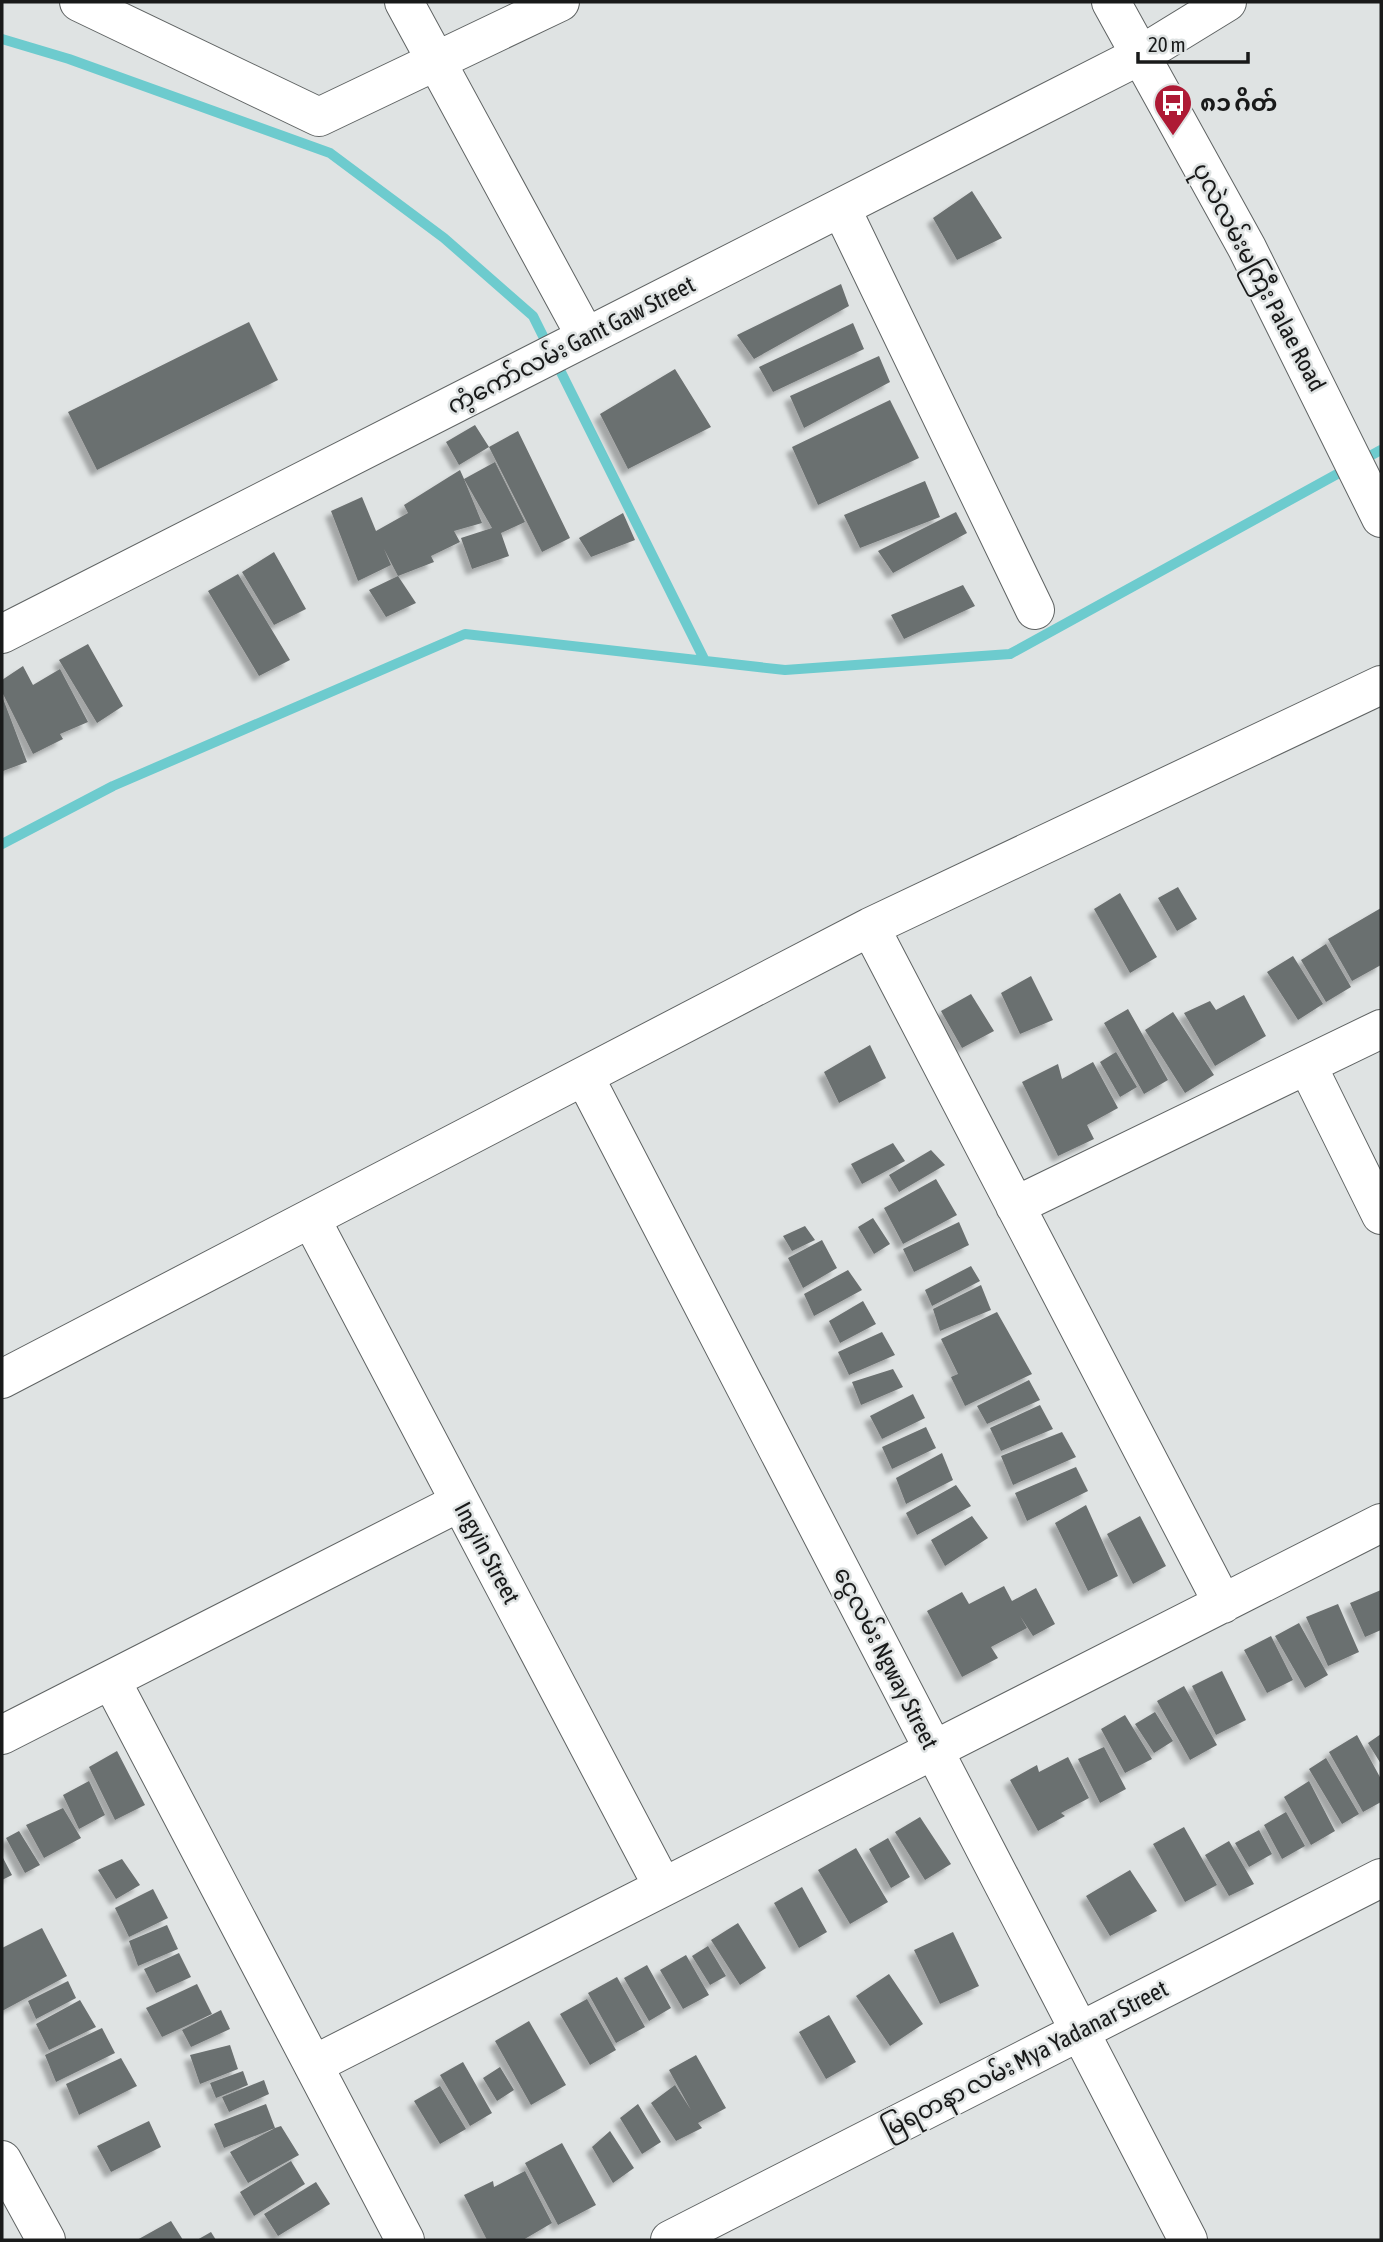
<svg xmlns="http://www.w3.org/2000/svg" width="1383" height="2242" font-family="'Asap Condensed','Noto Sans Myanmar',sans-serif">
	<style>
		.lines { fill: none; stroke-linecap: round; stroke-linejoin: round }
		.stream { stroke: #6dcbce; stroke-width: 10 }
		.building { fill: #6b6f6f; filter: url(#shadow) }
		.minor-casing { stroke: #5f6363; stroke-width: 40 }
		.tertiary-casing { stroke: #5f6363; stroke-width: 40 }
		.minor { stroke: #fff; stroke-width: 38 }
		.tertiary { stroke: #fff; stroke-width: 38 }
		.labels { text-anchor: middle; stroke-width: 5; stroke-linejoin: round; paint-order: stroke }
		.poi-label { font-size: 24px; font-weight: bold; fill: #191a1a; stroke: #dfe3e3; text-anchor: start }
		.street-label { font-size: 24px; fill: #191a1a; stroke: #dfe3e3 }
	</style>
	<defs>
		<filter id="shadow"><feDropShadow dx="-6" dy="6" stdDeviation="2" flood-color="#0004"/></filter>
	</defs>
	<rect width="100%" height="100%" fill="#dfe3e3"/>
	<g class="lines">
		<path class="stream" d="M2,39L69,59L330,153L444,238L533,316L705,661
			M2,844L113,786L465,634L785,670L1010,654L1381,450"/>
	</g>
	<path class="building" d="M972,191L1002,238L957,260L933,218Z
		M841,284L849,306L754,359L737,335Z
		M249,322L278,380L97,470L68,412Z
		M853,323L864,349L773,392L759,367Z
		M879,356L890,382L804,428L790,396Z
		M675,369L711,427L628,469L600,414Z
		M890,400L919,458L818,505L792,447Z
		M475,425L489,447L459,465L446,442Z
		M518,431L570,538L542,552L489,447Z
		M495,462L525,522L501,533L509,556L472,569L461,538L492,528L464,479L482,523L454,531L460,542L431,556L434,562L398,576L384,549L391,565L358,581L331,511L362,497L376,531L408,513L404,505L460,470L464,479Z
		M925,481L940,517L860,548L844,515Z
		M956,512L967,533L893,573L878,551Z
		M623,513L635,540L591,557L579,538Z
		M274,552L306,609L274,625L242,572Z
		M238,574L290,660L259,676L208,591Z
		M398,576L416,603L386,617L369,590Z
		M963,585L975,606L904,639L891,615Z
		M88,644L123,706L97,723L59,660Z
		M23,666L33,685L60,669L88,722L60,734L63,739L33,754L2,692V680Z
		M2,696L27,762L3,771L2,768Z
		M1178,887L1197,919L1177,931L1158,898Z
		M1120,893L1157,957L1130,973L1094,909Z
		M1381,908V965L1352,981L1328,939Z
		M1326,944L1351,987L1326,1002L1301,960Z
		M1293,956L1323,1004L1298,1020L1267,972Z
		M1031,976L1053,1020L1020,1034L1001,993Z
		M971,994L994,1031L962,1048L941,1011Z
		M1244,995L1266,1036L1215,1066L1184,1013L1210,1001L1216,1010Z
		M1128,1009L1168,1080L1144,1094L1104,1023Z
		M1173,1012L1214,1075L1185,1093L1145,1030Z
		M870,1045L886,1078L839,1103L824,1072Z
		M1116,1052L1137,1087L1120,1097L1100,1062Z
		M1093,1062L1118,1108L1087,1125L1094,1139L1058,1156L1022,1082L1058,1064L1062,1079Z
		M893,1143L905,1161L862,1184L851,1164Z
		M931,1150L945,1165L899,1192L889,1175Z
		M936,1179L957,1215L903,1244L884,1208Z
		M873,1218L890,1244L874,1254L858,1227Z
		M959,1222L969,1245L914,1272L903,1249Z
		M805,1226L815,1240L792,1251L783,1236Z
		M822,1240L837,1268L803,1288L788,1258Z
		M971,1266L980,1281L932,1306L925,1290Z
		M848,1270L862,1290L814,1316L804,1294Z
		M981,1285L991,1310L940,1331L933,1309Z
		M863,1301L876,1324L840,1343L829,1321Z
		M997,1312L1032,1374L965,1406L951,1377L958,1374L941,1339Z
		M882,1332L895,1355L849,1375L838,1352Z
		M893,1369L903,1387L861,1405L852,1382Z
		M1029,1380L1040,1400L987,1424L977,1406Z
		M913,1394L925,1418L882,1439L870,1416Z
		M1040,1405L1053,1429L1001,1451L990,1428Z
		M926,1427L936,1448L892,1469L882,1447Z
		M1062,1432L1076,1457L1013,1485L1001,1456Z
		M942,1453L953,1480L906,1504L896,1478Z
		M1076,1467L1088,1491L1027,1521L1015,1493Z
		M956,1485L971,1506L917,1535L906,1513Z
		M1086,1505L1118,1576L1088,1591L1055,1523Z
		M972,1516L988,1538L945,1566L931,1540Z
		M1140,1516L1166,1566L1133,1584L1107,1534Z
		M1004,1586L1012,1601L1036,1588L1055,1624L1033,1636L1020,1616L1027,1628L991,1647L998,1658L962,1677L927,1611L962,1592L969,1604Z
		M1381,1590V1630L1365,1637L1350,1603Z
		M1338,1604L1359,1652L1328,1666L1306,1617Z
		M1299,1623L1328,1675L1305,1688L1275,1636Z
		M1271,1636L1293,1680L1267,1693L1244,1650Z
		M1222,1671L1246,1720L1216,1735L1192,1686Z
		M1184,1686L1217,1745L1190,1760L1157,1701Z
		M1155,1712L1173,1741L1154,1753L1135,1724Z
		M1125,1715L1152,1759L1125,1773L1101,1729Z
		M1381,1734V1764L1368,1743Z
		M1357,1735L1381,1779V1802L1363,1812L1329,1752Z
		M1104,1747L1126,1789L1100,1803L1078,1759Z
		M117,1751L145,1805L115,1820L89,1767Z
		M1068,1757L1089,1798L1061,1813L1065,1816L1038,1831L1010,1780L1037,1765L1039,1772Z
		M1326,1758L1359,1814L1342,1824L1309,1769Z
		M89,1781L105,1815L79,1829L63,1795Z
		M1309,1781L1335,1831L1311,1845L1284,1797Z
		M63,1808L81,1838L44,1858L26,1825Z
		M1286,1812L1305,1846L1282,1859L1264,1825Z
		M920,1817L951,1864L925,1880L895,1832Z
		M1184,1827L1217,1885L1185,1902L1153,1844Z
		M1259,1830L1272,1854L1249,1867L1235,1843Z
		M19,1831L40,1865L25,1873L6,1838Z
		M888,1838L910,1877L891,1888L869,1849Z
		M1229,1841L1254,1884L1229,1896L1205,1855Z
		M856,1848L888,1902L850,1924L818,1870Z
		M2,1856L12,1875L2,1880Z
		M122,1859L140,1885L116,1899L98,1870Z
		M1130,1870L1157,1911L1110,1936L1086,1896Z
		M802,1887L827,1932L799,1948L774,1903Z
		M153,1889L168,1918L129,1937L115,1908Z
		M738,1923L766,1968L740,1985L711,1940Z
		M167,1925L178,1949L138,1966L129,1941Z
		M42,1928L67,1976L2,2011V1948Z
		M953,1932L979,1986L940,2004L914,1950Z
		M708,1946L726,1976L710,1985L692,1956Z
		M179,1953L191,1977L156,1993L144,1969Z
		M686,1955L709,1995L683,2009L660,1970Z
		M647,1965L671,2008L649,2021L624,1978Z
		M889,1974L923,2024L890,2046L856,1996Z
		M617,1977L645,2027L616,2043L588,1993Z
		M68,1981L76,1998L36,2019L28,2001Z
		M197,1984L212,2014L162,2037L146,2008Z
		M587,1999L616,2050L590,2065L560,2014Z
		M80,2000L96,2027L49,2050L36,2024Z
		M221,2010L230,2029L191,2047L182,2030Z
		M829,2015L856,2062L826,2079L799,2032Z
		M529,2021L566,2085L531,2105L495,2041Z
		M102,2028L115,2053L56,2082L45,2055Z
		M230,2045L238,2069L200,2084L190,2055Z
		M696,2055L726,2108L698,2123L702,2128L676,2141L651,2103L675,2085L691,2110L669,2070Z
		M121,2058L137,2086L79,2115L66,2084Z
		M463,2062L492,2113L470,2126L440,2075Z
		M500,2067L514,2090L497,2101L483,2078Z
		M243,2071L248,2085L216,2098L210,2083Z
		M264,2080L269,2094L229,2112L222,2097Z
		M440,2086L466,2129L440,2144L414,2101Z
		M266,2104L275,2128L281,2126L299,2155L248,2183L230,2152L275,2128L224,2148L214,2124Z
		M638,2104L661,2142L642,2154L620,2118Z
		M149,2121L161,2147L111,2172L97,2146Z
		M610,2131L634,2168L613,2183L592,2147Z
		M562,2143L596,2205L558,2225L525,2163Z
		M291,2161L305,2184L254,2216L240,2192Z
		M525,2171L552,2223L523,2240H487L464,2195L493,2181L494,2187Z
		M316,2182L330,2204L278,2236L264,2214Z
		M171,2221L183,2240H137Z
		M211,2232L216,2240H197Z"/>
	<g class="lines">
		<defs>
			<path id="minor" d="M79,2L319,117L560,2
				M404,2L586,337
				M841,208L1035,610
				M2,634L1139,56
				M870,927L1223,1604
				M1307,1065L1381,1215
				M584,1076L1188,2240
				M1015,1206L1381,1029
				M311,1219L663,1887
				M2,1379L870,927L1381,685
				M111,1680L405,2240
				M2,1735L460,1502
				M313,2065L1381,1523
				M2,2160L46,2240
				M670,2240L1381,1878"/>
			<path id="tertiary" d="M1111,2L1247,248L1381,518
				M1139,56L1227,2"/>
		</defs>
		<use href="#minor" class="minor-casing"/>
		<use href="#tertiary" class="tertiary-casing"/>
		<use href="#minor" class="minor"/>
		<use href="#tertiary" class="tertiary"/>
	</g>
	<defs>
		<symbol id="bus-pin" viewBox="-11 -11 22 30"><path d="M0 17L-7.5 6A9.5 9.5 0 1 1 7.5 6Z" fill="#ae1a35" stroke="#dfe3e3"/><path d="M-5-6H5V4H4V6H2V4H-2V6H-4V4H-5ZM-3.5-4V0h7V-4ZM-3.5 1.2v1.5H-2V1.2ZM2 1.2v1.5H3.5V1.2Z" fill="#fff"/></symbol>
	</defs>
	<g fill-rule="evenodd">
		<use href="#bus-pin" x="1151" y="81" width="44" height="60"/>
	</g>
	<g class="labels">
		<g class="poi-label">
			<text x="1200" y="111">၈၁ ဂိတ်</text>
		</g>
		<g class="street-label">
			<text transform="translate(1259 277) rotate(62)" y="8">ပုလဲလမ်းမကြီး Palae Road</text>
			<text transform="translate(571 345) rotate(-27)" y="8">ကံ့ကော်လမ်း Gant Gaw Street</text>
			<text transform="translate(487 1553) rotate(62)" y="8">Ingyin Street</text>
			<text transform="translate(886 1658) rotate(63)" y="8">ငွေလမ်း Ngway Street</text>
			<text transform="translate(1025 2059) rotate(-27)" y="8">မြရတနာ လမ်း Mya Yadanar Street</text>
		</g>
	</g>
	<rect width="1383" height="2242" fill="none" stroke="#191a1a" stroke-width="7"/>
	<path d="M1138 52v10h110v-10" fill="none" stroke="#191a1a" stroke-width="3.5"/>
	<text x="1148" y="52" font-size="21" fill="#191a1a" stroke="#dfe3e3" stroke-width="5" paint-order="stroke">20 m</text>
</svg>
